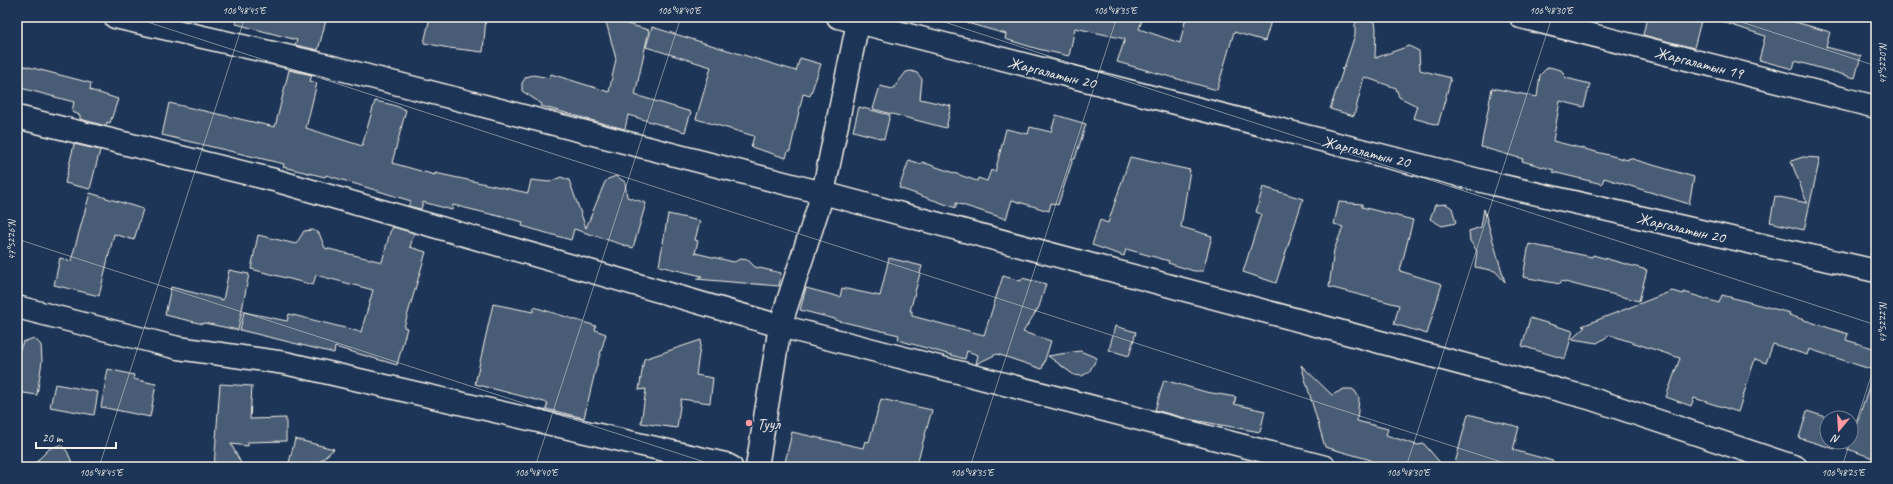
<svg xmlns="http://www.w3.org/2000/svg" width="1893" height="484" font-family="Caveat,sans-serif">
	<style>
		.building { fill: #485b74; stroke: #f4f1e8 }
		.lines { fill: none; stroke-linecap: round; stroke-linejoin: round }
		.minor-casing { stroke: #f4f1e8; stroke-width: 25 }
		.minor { stroke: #1d3557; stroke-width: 22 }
		.ticks { fill: none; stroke: #f4f1e8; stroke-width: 1; stroke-opacity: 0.45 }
		.poi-dot { fill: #ff9aa2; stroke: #1d3557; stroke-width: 1.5 }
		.labels { text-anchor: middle; stroke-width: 3; stroke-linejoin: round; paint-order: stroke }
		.street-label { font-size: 16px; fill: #f4f1e8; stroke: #1d3557 }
		.poi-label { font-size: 16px; fill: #f4f1e8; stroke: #1d3557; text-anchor: start }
		.neatline { fill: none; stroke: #f4f1e8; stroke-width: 1.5 }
		.ticks-label { font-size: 10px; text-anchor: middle; fill: #f4f1e8 }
	</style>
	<rect width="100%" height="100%" fill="#1d3557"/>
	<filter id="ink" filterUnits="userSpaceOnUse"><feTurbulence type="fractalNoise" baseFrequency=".025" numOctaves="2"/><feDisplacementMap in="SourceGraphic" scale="8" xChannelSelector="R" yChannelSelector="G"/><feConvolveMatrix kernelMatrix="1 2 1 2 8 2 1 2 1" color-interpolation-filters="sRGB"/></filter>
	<g filter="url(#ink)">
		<path class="building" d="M237,17H327L318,50L295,45L297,40L236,24Z
			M430,17H486L483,52L449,48L424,43Z
			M968,17H1055L1066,19V17H1143L1139,29L1180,43L1186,17H1256L1271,21L1265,41L1234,32L1217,90L1117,62L1125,39L1075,28L1069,56L1038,49L1005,39L1006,34L967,23Z
			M1647,17H1702L1694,48L1643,35Z
			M1720,17H1778L1830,32L1826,47L1861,56L1855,78L1795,61L1793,69L1759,60L1765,36L1720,21Z
			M605,18L649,30L635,95L691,112L685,132L628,115L625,129L605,124L541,106L542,104L522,91V83L526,77L533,75L550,78L551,74L609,92L616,59Z
			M1367,18L1375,22L1376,28L1375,58L1409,46L1419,51L1420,70L1451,78L1438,125L1413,118L1417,106L1399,97L1396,88L1364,77L1354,116L1330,109L1343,70L1341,69L1344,68L1355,35V24L1359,19Z
			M652,27L796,71L800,58L821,64L810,96L803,94L790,151H788L786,158L751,147L754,136L696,119L711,67L646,47Z
			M17,64L91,83L90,90L118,99L110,123L107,122L106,126L80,119V115L72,112L74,102L17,87Z
			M1549,67L1561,70L1566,78L1590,84L1584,107L1560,101L1553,141L1628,160L1629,158L1694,177L1689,204L1604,178L1602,184L1553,172L1554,170L1522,161L1523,159L1481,147L1492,88L1537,97L1540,75L1546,69Z
			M289,70L312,75L310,81L317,83L306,128L362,146L375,101L393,105L406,110L392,163L435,175V173L528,193L531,180L549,182L561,177L569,180L586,228L605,182L608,179L616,176L625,182L627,197L646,203L633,248L574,229L571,240L522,226L523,222L453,205L452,210L423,202L421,209L408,206L411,201L326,175L325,177L283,167L284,164L162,135L169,103L275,127Z
			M911,71L917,73L922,79L920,99L951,106L946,128L873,109L880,86L893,89L906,72Z
			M859,107L890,115L884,139L853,131Z
			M1056,115L1086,124L1075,159H1073L1058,205L1051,203L1049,211L1012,200L1006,219L956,203V208L899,188L909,160L921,164L922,162L977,181L978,178L987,181L991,170L995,172L1006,129L1028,134L1030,127L1051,132Z
			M74,144L100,150L90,189L65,183Z
			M1130,157L1190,170L1181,227L1212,236L1203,271H1194L1168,263L1169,261L1126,249L1124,256L1092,245L1100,220L1108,223Z
			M1803,157L1820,158L1804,230L1770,222L1775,196L1807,203L1791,161Z
			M1263,187L1303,199L1276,283L1243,272L1261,214L1256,212Z
			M90,193L143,209L134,240L114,234L99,296L54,285L60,258L71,261Z
			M1339,202L1362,204V207L1413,220L1400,271L1442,284L1427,334L1394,324L1399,305L1329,287L1334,250L1343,227L1334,224Z
			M1446,204L1452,208L1456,223L1442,226L1430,219L1435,205Z
			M1484,209L1491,234L1505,282L1495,271L1475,267L1477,251L1470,241L1469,231L1481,227Z
			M668,214L700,221L695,240L698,241L695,253L734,262L740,259L748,260L755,267L781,273L779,286L696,279L702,276L659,266Z
			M393,227L414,233L410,247L426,252L404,327L407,328L397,365L335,347L334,353L240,330L244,312L287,321L289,314L361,332L373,290L316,275L313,285L251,269L258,235L296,244L304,231L313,230L319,233L325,248L382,262L390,232Z
			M1529,244L1592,257L1593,255L1647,270L1639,301L1561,281L1560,284L1523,277Z
			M889,258L922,266L910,311H912V316L984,335L1003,276L1021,281L1022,278L1046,284L1039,307L1023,332L1051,341L1042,369L997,354L976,364L978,355L967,351L965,359L898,340L899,335L835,320V319L800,310L806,288L840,297L842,288L880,296Z
			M229,270L249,274L238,330L204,323L203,324L165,315L171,287L223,300Z
			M1672,291L1684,294V292L1719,303L1722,295L1790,313L1789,315L1848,334L1846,340L1876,349V371L1809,349L1807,355L1773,344L1766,363L1755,359L1738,412L1694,398L1691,406L1666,397L1680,358L1610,335L1597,343L1572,339L1585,327L1582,326Z
			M493,304L533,312L534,307L596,326L595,330L606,334L595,372L584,418L546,409L548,403L475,384Z
			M1530,318L1573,331L1565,359L1522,346Z
			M1115,326L1136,332L1129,356L1109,350Z
			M34,338L41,345L42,361L37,395L17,392V355L23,342Z
			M701,340L696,375L713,378L710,403L681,399L677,428L641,423L646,389L639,390L644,359Z
			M1080,351L1097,358L1089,372L1082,376L1074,375L1048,356Z
			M1301,365L1332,395L1344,389H1352L1355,391L1359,398L1357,421L1388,429L1386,435L1417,445L1424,444L1444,467H1386L1370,462L1371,460L1325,447Z
			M108,369L134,375L133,379L156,384L150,417L101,407Z
			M1872,377L1876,378V459L1836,445L1835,449L1799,438L1807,411L1829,418H1827V442H1851V425L1856,426Z
			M1164,380L1206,392L1236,397L1234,404L1265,411L1260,432L1188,419L1155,410Z
			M55,384L98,392L94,415L50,407Z
			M220,384L252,386L250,419L286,418V441L248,442V446L231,444L243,467H214Z
			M881,399L932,410L916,467H784L792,432L863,448L865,441L869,442Z
			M1468,414L1519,427L1513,450L1553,461L1552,467H1454Z
			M295,439L334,449L314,467H288Z
			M61,445L67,451L74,467H31L50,448Z"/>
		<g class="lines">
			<defs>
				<path id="minor" d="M115,17L317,63L823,193L1589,398L1796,467
					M838,17L1494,184L1876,271
					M1521,17L1876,107
					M17,117L274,180L780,326L1325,467
					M17,307L178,348L285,363L725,464L731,467
					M757,467L780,326L823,193L859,17"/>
			</defs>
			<use href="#minor" class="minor-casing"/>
			<use href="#minor" class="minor"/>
		</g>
	</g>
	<path class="ticks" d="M132,17L1517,467M929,17L1876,325M1726,17L1876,66M17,239L720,467M1851,438L1876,361M99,467L245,17M535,467L681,17M970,467L1117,17M1406,467L1552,17M1842,467L1850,442"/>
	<circle class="poi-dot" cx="749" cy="423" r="4"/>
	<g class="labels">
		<g class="street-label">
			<text transform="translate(1699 62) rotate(14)" y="6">Жаргалатын 19</text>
			<text transform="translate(1052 72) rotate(14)" y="6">Жаргалатын 20</text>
			<text transform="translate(1366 151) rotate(14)" y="6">Жаргалатын 20</text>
			<text transform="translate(1681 227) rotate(13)" y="6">Жаргалатын 20</text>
		</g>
		<g class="poi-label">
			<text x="757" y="429">Туул</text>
		</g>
	</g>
	<rect width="1893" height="484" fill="none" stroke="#1d3557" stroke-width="44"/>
	<g transform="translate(1839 430) rotate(198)"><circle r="19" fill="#1d3557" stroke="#738091"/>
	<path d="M0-3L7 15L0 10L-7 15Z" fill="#ff9aa2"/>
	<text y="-6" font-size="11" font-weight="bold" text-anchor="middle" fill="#f4f1e8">N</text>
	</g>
	<path d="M36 442v6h80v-6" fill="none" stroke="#f4f1e8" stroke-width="2"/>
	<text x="42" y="442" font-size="12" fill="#f4f1e8" stroke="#1d3557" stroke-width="3" paint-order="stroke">20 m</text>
	<rect x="22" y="22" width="1849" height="440" class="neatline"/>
	<g class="ticks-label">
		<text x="244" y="14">106°48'45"E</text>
		<text x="679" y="14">106°48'40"E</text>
		<text x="1115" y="14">106°48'35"E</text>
		<text x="1551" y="14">106°48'30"E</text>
		<text transform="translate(1882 64) rotate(-90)" y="4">47°52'20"N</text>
		<text transform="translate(11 240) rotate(-90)" y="4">47°52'26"N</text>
		<text transform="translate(1882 323) rotate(-90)" y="4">47°52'22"N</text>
		<text x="101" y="476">106°48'45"E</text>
		<text x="536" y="476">106°48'40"E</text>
		<text x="972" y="476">106°48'35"E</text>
		<text x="1408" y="476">106°48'30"E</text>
		<text x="1843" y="476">106°48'25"E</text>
	</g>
</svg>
